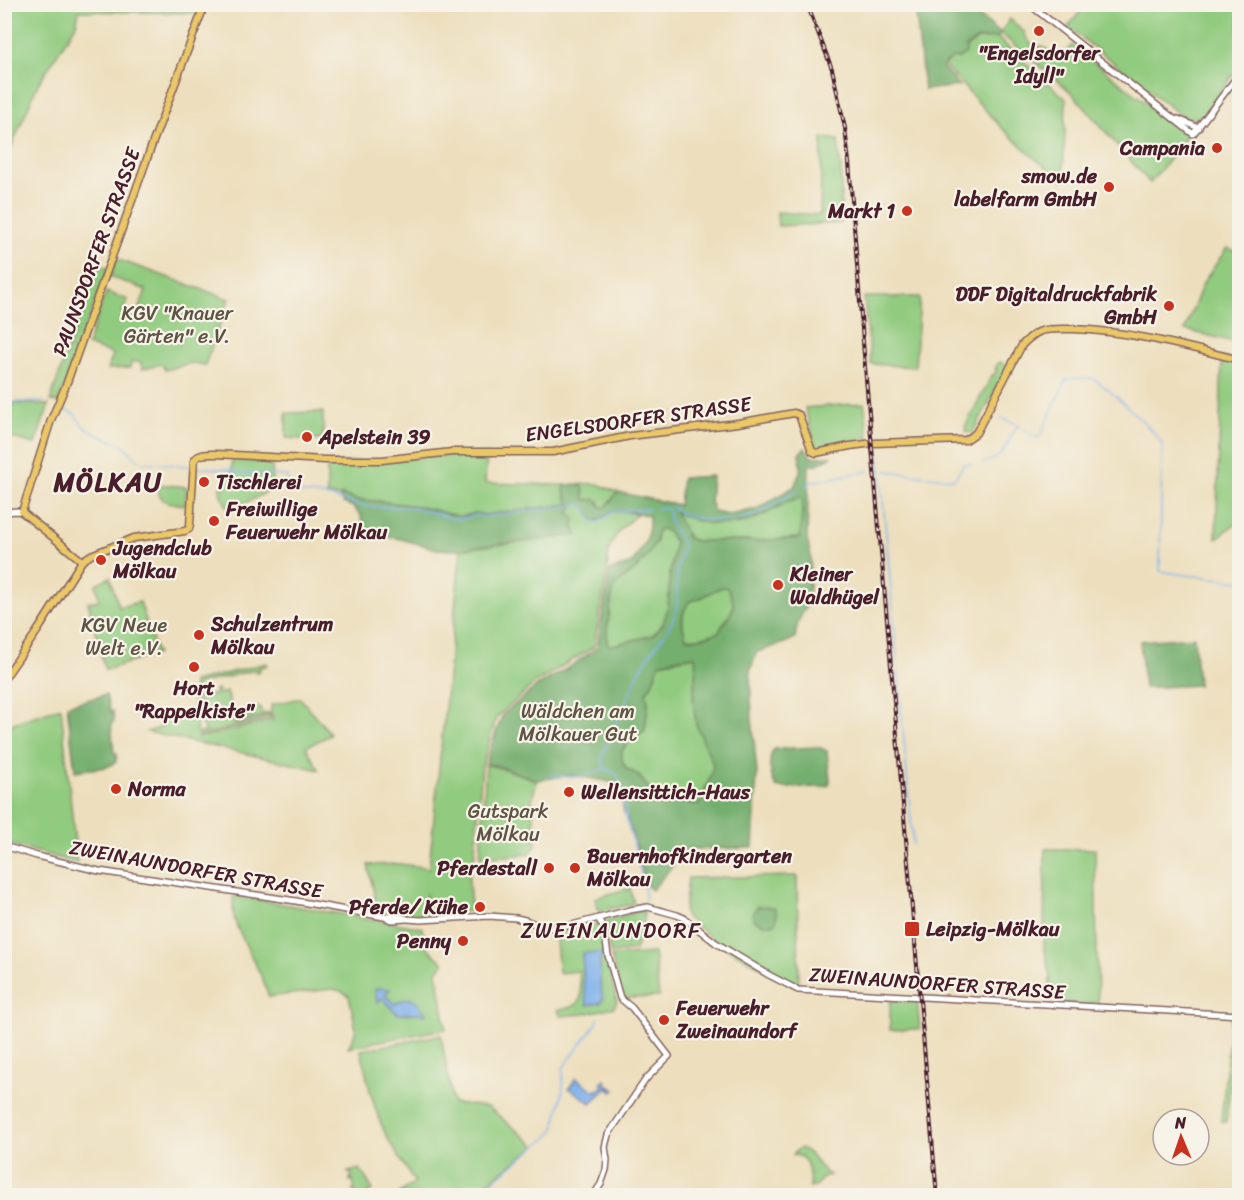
<svg xmlns="http://www.w3.org/2000/svg" width="1244" height="1200" font-family="Sriracha,sans-serif">
	<style>
		.green { fill: #91cb7f; stroke: #6e7555; stroke-width: 1.5 }
		.forest { fill: #74af6e; stroke: #5f674c; stroke-width: 1.5; fill-rule: evenodd }
		.water { fill: #7fb0eb; stroke: #64688b; stroke-width: 1.5 }
		.lines { fill: none; stroke-linecap: round; stroke-linejoin: round }
		.stream { stroke: #7fb0eb; stroke-width: 1.5 }
		.minor-casing { stroke: #83625e; stroke-width: 8 }
		.major-casing { stroke: #83625e; stroke-width: 9 }
		.minor { stroke: #fff; stroke-width: 5 }
		.major { stroke: #eac769; stroke-width: 6 }
		.rail-casing { stroke: #4a1f2b; stroke-width: 4 }
		.rail { stroke: #f7f3e8; stroke-width: 1.5; stroke-dasharray: 4.5; stroke-linecap: butt }
		.poi-dot { fill: #c8321e; stroke: #f7f3e8; stroke-width: 2 }
		.labels { text-anchor: middle; stroke-width: 4.5; stroke-linejoin: round; paint-order: stroke }
		.poi-label { font-size: 20px; font-weight: bold; fill: #4a1f2b; stroke: #f7f3e8; text-anchor: start }
		.street-label { font-size: 20px; fill: #4a1f2b; stroke: #f7f3e8 }
		.park-label { font-size: 20px; fill: #5f5344; stroke: #f7f3e8 }
		.quarter-label { font-size: 22px; letter-spacing: 1.5px; fill: #4a1f2b; stroke: #f7f3e8 }
		.district-label { font-size: 26px; font-weight: bold; letter-spacing: 1.5px; fill: #4a1f2b; stroke: #f7f3e8 }
	</style>
	<rect width="100%" height="100%" fill="#f7f3e8"/>
	<filter id="ink" filterUnits="userSpaceOnUse"><feTurbulence type="fractalNoise" baseFrequency=".0167" numOctaves="2"/><feDisplacementMap in="SourceGraphic" scale="12" xChannelSelector="R" yChannelSelector="G"/><feConvolveMatrix kernelMatrix="1 2 1 2 8 2 1 2 1" color-interpolation-filters="sRGB"/></filter>
	<filter id="wash" filterUnits="userSpaceOnUse"><feTurbulence type="fractalNoise" baseFrequency=".008" numOctaves="4" result="noise"/><feDisplacementMap in="SourceGraphic" scale="24" xChannelSelector="R" yChannelSelector="G"/><feGaussianBlur stdDeviation="1.35" result="paint"/><feColorMatrix in="noise" values="0 0 0 0 0 0 0 0 0 0 0 0 0 0 0 0 0 1.4 0 .05"/><feComposite in="paint" operator="in"/></filter>
	<g filter="url(#wash)">
		<rect width="100%" height="100%" fill="#eddfbe"/>
		<path class="green" d="M5,4L199,5L196,13L79,11L76,25L38,84L5,162Z
			M1086,4L1239,5V67L1203,115L1193,119L1183,117L1068,27Z
			M1010,19L1025,33L1026,37L1030,43L1033,45L1044,47L1060,60L1072,45L1184,132L1185,140L1150,183L1072,93L1000,33Z
			M998,38L1066,99L1063,181L1032,156L1002,128L944,65L978,39Z
			M822,138L838,140L841,171V223L778,226L777,212L820,215Z
			M1227,248L1239,253V343L1185,330L1203,283Z
			M116,259L229,299L205,365L191,363L165,370L162,364L142,369L141,362H131L130,368L108,369L113,354L87,345L106,292L128,300L122,313L136,317L146,290L111,277Z
			M97,265L108,268L58,402L50,401Z
			M864,297H920L915,367L871,364Z
			M1222,357L1239,362L1240,520L1216,539Z
			M999,362L1008,366L974,431L971,433L966,432L965,427L992,375H994L997,370L995,369Z
			M5,403L49,405L35,444L5,436Z
			M864,403L869,438L816,447L805,408Z
			M323,412V439L321,440L286,438V413Z
			M458,455H487L485,483L565,485L564,491L569,504C588,503 583,504 591,519L598,521C613,509 620,510 637,514L621,529L613,540L609,550L607,573L594,647L536,682L496,718L482,767L474,860C465,870 471,897 471,911L425,913L426,893L424,915L381,912L380,908H377L368,865L400,864L429,868L461,548L522,542L577,534C572,525 569,515 569,504L485,515L476,513L461,517L417,506L377,501L357,500L342,495L340,497L327,495V469L333,463Z
			M232,460L272,463L273,489L229,511L221,495L220,487L225,486V473H232Z
			M157,484L187,487L185,505C167,502 159,504 157,484Z
			M577,484H598L617,492L611,501L605,508L601,507L599,501L585,499L583,487Z
			M803,498L801,538L754,541H695L688,538L674,511C708,526 736,531 769,512C781,505 789,499 803,498Z
			M660,529L666,530L675,542L670,575L668,608L663,624L653,635L610,646L607,643V630L613,590L617,584L637,568L648,555L656,542L657,532Z
			M110,577L119,607L140,602L157,654L105,670L88,602L99,600L96,584Z
			M724,587L728,589C740,612 728,613 719,632C708,636 697,640 686,638C682,625 680,612 690,601C703,600 711,589 724,587Z
			M695,656L696,665L693,700L696,724L713,764L712,772L699,805C687,803 660,798 652,791C641,781 643,775 627,769L622,760V750L627,744L645,730L648,703L646,692L651,686L660,663Z
			M266,663L268,665L259,668L260,672H256L255,670L198,684L196,687L197,721L196,729L197,734L206,731C198,724 199,709 199,698L216,694L215,690L218,689L220,694L226,692L227,691L235,724L270,715L271,718L198,736V738L273,720L272,714L238,722L236,714L254,711V708L260,707L262,714L271,712V705L300,698L329,732L330,735L306,747L319,770L147,732L160,728L162,718L191,710L193,708V682Z
			M61,707L77,863L5,843V726Z
			M486,765C504,768 520,775 537,780L532,799L536,846L529,854L480,858Z
			M1045,849H1095L1098,1003L1093,1002L1089,1005L1059,1003V1000L1051,999L1049,1002L1050,977L1044,946Z
			M797,876L799,983L798,986L793,985L716,942L686,917L684,913L688,878Z
			M630,888L634,904L601,911L598,909L595,898Z
			M235,896L423,928C423,948 431,951 444,963L437,971L446,1029L348,1047L353,1039L356,1029L349,996L341,991L332,989L269,997L263,980L237,927L233,914V898Z
			M644,911V927L635,950L610,953L606,923L607,920L627,914Z
			M594,924L598,925L601,930L604,950L617,1001L614,1007L584,1014L561,1016L557,1010C567,1008 577,1008 581,997L579,971L559,973L555,931L577,929Z
			M654,953L659,997L627,998L623,996L620,991L611,956Z
			M890,1001H917L920,1029L890,1030Z
			M1231,1018H1237L1226,1122L1221,1121Z
			M441,1035L453,1103L488,1107L536,1146L471,1195H397L415,1182C405,1167 394,1151 386,1135C373,1108 367,1079 361,1050Z
			M800,1148C814,1152 817,1169 830,1175L823,1177L815,1187H810C809,1174 810,1155 793,1155L797,1150Z
			M360,1169L373,1190L365,1195H356L355,1191H352V1190L355,1189L353,1180L350,1181V1178H352L351,1173H348V1172Z"/>
		<path class="forest" d="M915,5H966L1000,33L998,38L978,39L966,47V53L957,59L953,58L944,65L943,68L959,86L924,90Z
			M805,448L811,457L832,456L817,464H809L807,539L811,556L808,603L798,622L795,638L787,642L757,652L750,671L752,718L757,773L753,848L687,849L652,890L646,885L637,849L626,815L624,813L619,785L606,781L572,775L537,780L499,766L486,764L497,729L503,715L537,686L568,668L597,648L610,570L624,566L633,562L646,541L649,526V516C640,514 625,508 616,511C608,513 602,520 594,521C582,510 592,503 570,504L573,507L569,513L575,519L573,528L578,535L453,550L437,549L397,538L369,536L362,525L361,515L353,507L343,503L340,497L342,495L357,500L377,501L417,506L461,517L476,513L485,515L569,504L564,491L565,485L577,484L583,487L585,499L587,500L596,499L601,507L605,508L611,501L617,492L679,505L682,478L712,476L710,501L714,512L729,515L757,509L794,487L801,469L799,453ZM803,498L800,538L754,541H695L688,538L675,512C680,514 686,517 692,519C718,528 740,525 765,514C778,508 787,499 803,498ZM660,529L666,530L675,542L670,575L668,608L663,624L653,635L610,646L607,643V630L613,590L617,584L637,568L648,555L656,542L657,532ZM724,587L728,589C740,612 728,613 719,632C708,636 697,640 686,638C681,625 680,612 690,601C703,600 711,589 724,587ZM695,656L696,665L693,700L696,724L713,764L712,772L699,805C687,803 660,798 652,791C640,781 643,776 626,769L622,760V751L627,744L645,730L648,703L646,692L651,686L660,663L674,659Z
			M1194,637L1198,685L1144,688L1140,641Z
			M106,695L110,711H113L114,722L111,723L114,753H117L116,762L107,767L75,771L67,705Z
			M818,747L827,751L830,781L829,785L824,787L781,788L776,787C770,776 767,760 774,749Z
			M765,906L775,908L777,916L775,924H762L753,919V912L757,907Z"/>
		<path class="water" d="M582,953H604V955L600,958V984L603,999L600,1003L587,1005L584,985Z
			M377,988L390,989L385,995L395,1004C401,1000 412,995 418,1003C422,1007 421,1010 427,1014V1015L418,1013L398,1014L382,998L377,1003L375,990Z
			M576,1078L595,1091L604,1087L601,1083L605,1080L607,1084L615,1090L612,1092L610,1090V1088H607L591,1103L569,1088Z"/>
		<g class="lines">
			<path class="stream" d="M4,402H44
				M60,408L74,414L84,427L96,434L123,445L137,459L142,462L189,466
				M1002,418L1018,425
				M879,454L913,844
				M983,463C1008,457 1005,442 1018,425L1036,438L1040,436L1066,380L1070,379C1077,379 1087,377 1093,379C1103,383 1158,434 1162,444L1160,571L1185,575L1240,581
				M197,467L232,470L237,473L287,476L288,488L290,492L326,496L358,505L374,507H412L451,518L460,519L477,515L483,517L579,504L583,505C588,509 588,517 593,522H599L615,511L649,509
				M877,470L882,471
				M886,471L954,479L964,464H972
				M806,489L810,482L869,471
				M672,506C678,514 687,516 697,518C716,522 739,522 757,514C771,507 784,497 798,490
				M545,776L578,777L606,769
				M645,901V893L637,855L626,818L622,790L617,774C606,769 602,769 602,756L638,674L652,651L667,631L674,618L677,605V569L683,545L671,523L667,508H656
				M474,1196L548,1137L554,1130L563,1090V1068L597,1023L598,1019"/>
		</g>
	</g>
	<g filter="url(#ink)">
		<g class="lines">
			<defs>
				<path id="minor" d="M1029,4L1193,134L1240,73
					M1178,119L1199,128
					M4,512L17,511L22,512
					M4,846L37,856L99,871L296,901L384,917L392,920L406,919
					M384,917L397,916L407,919L421,920L489,916L516,918L525,920L546,928L568,926L630,910L648,907L677,915L684,918L716,943L769,975L798,990L1240,1015
					M593,1196L601,1184L606,1170L607,1160L605,1147L608,1135L646,1079L669,1056L632,1008L620,998L608,955L604,929L598,918"/>
				<path id="major" d="M82,561L22,512L51,420L66,385L153,142L205,4
					M4,679L38,630L82,561L91,555L134,538L185,531L189,529L190,525L194,461C198,453 208,454 216,454L325,460H382L452,452H553L630,436L738,423L794,413L799,415L812,451L816,453L850,446L874,443L966,440L976,433L1022,345C1028,339 1033,334 1041,331C1051,328 1062,329 1073,329C1130,331 1184,346 1240,360"/>
			</defs>
			<use href="#minor" class="minor-casing"/>
			<use href="#major" class="major-casing"/>
			<use href="#minor" class="minor"/>
			<use href="#major" class="major"/>
			<defs>
				<path id="rail" d="M807,4L832,69L845,128L849,162L865,367L937,1196"/>
			</defs>
			<use href="#rail" class="rail-casing"/>
			<use href="#rail" class="rail"/>
		</g>
	</g>
	<g class="poi-dot">
		<circle cx="1039" cy="31" r="6"/>
		<circle cx="1217" cy="148" r="6"/>
		<circle cx="1109" cy="187" r="6"/>
		<circle cx="907" cy="211" r="6"/>
		<circle cx="1169" cy="306" r="6"/>
		<circle cx="307" cy="437" r="6"/>
		<circle cx="204" cy="482" r="6"/>
		<circle cx="214" cy="521" r="6"/>
		<circle cx="101" cy="560" r="6"/>
		<circle cx="778" cy="585" r="6"/>
		<circle cx="199" cy="635" r="6"/>
		<circle cx="194" cy="667" r="6"/>
		<circle cx="116" cy="789" r="6"/>
		<circle cx="569" cy="792" r="6"/>
		<circle cx="549" cy="868" r="6"/>
		<circle cx="575" cy="868" r="6"/>
		<circle cx="480" cy="907" r="6"/>
		<rect x="904" y="921" width="16" height="16" rx="3"/>
		<circle cx="463" cy="941" r="6"/>
		<circle cx="664" cy="1020" r="6"/>
	</g>
	<g class="labels">
		<g class="poi-label">
			<text x="1039" y="60" text-anchor="middle">"Engelsdorfer<tspan x="1039" dy="23">Idyll"</tspan></text>
			<text x="1205" y="155" text-anchor="end">Campania</text>
			<text x="1097" y="183" text-anchor="end">smow.de<tspan x="1097" dy="23">labelfarm GmbH</tspan></text>
			<text x="895" y="218" text-anchor="end">Markt 1</text>
			<text x="1157" y="301" text-anchor="end">DDF Digitaldruckfabrik<tspan x="1157" dy="23">GmbH</tspan></text>
			<text x="319" y="444">Apelstein 39</text>
			<text x="216" y="489">Tischlerei</text>
			<text x="226" y="516">Freiwillige<tspan x="226" dy="23">Feuerwehr Mölkau</tspan></text>
			<text x="113" y="555">Jugendclub<tspan x="113" dy="23">Mölkau</tspan></text>
			<text x="790" y="581">Kleiner<tspan x="790" dy="23">Waldhügel</tspan></text>
			<text x="211" y="631">Schulzentrum<tspan x="211" dy="23">Mölkau</tspan></text>
			<text x="194" y="695" text-anchor="middle">Hort<tspan x="194" dy="23">"Rappelkiste"</tspan></text>
			<text x="128" y="796">Norma</text>
			<text x="581" y="799">Wellensittich-Haus</text>
			<text x="587" y="863">Bauernhofkindergarten<tspan x="587" dy="23">Mölkau</tspan></text>
			<text x="537" y="875" text-anchor="end">Pferdestall</text>
			<text x="468" y="914" text-anchor="end">Pferde/ Kühe</text>
			<text x="926" y="936">Leipzig-Mölkau</text>
			<text x="451" y="948" text-anchor="end">Penny</text>
			<text x="676" y="1015">Feuerwehr<tspan x="676" dy="23">Zweinaundorf</tspan></text>
		</g>
		<g class="street-label">
			<text transform="translate(96 252) rotate(-70)" y="7">PAUNSDORFER STRASSE</text>
			<text transform="translate(638 419) rotate(-8)" y="7">ENGELSDORFER STRASSE</text>
			<text transform="translate(196 869) rotate(10)" y="7">ZWEINAUNDORFER STRASSE</text>
			<text transform="translate(937 983) rotate(4)" y="7">ZWEINAUNDORFER STRASSE</text>
		</g>
		<g class="park-label">
			<text x="177" y="320">KGV "Knauer<tspan x="177" dy="23">Gärten" e.V.</tspan></text>
			<text x="124" y="632">KGV Neue<tspan x="124" dy="23">Welt e.V.</tspan></text>
			<text x="578" y="718">Wäldchen am<tspan x="578" dy="23">Mölkauer Gut</tspan></text>
			<text x="508" y="818">Gutspark<tspan x="508" dy="23">Mölkau</tspan></text>
		</g>
		<g class="quarter-label">
			<text x="611" y="938">ZWEINAUNDORF</text>
		</g>
		<g class="district-label">
			<text x="108" y="491">MÖLKAU</text>
		</g>
	</g>
	<rect width="1244" height="1200" fill="none" stroke="#f7f3e8" stroke-width="24"/>
	<g transform="translate(1181 1137) rotate(358)"><circle r="28" fill="#f7f3e8" stroke="#b29e9c" stroke-width="1.5"/>
	<path d="M0-4.5L10 22L0 15L-10 22Z" fill="#c8321e"/>
	<text y="-9" font-size="16" font-weight="bold" text-anchor="middle" fill="#4a1f2b">N</text>
	</g>
</svg>
